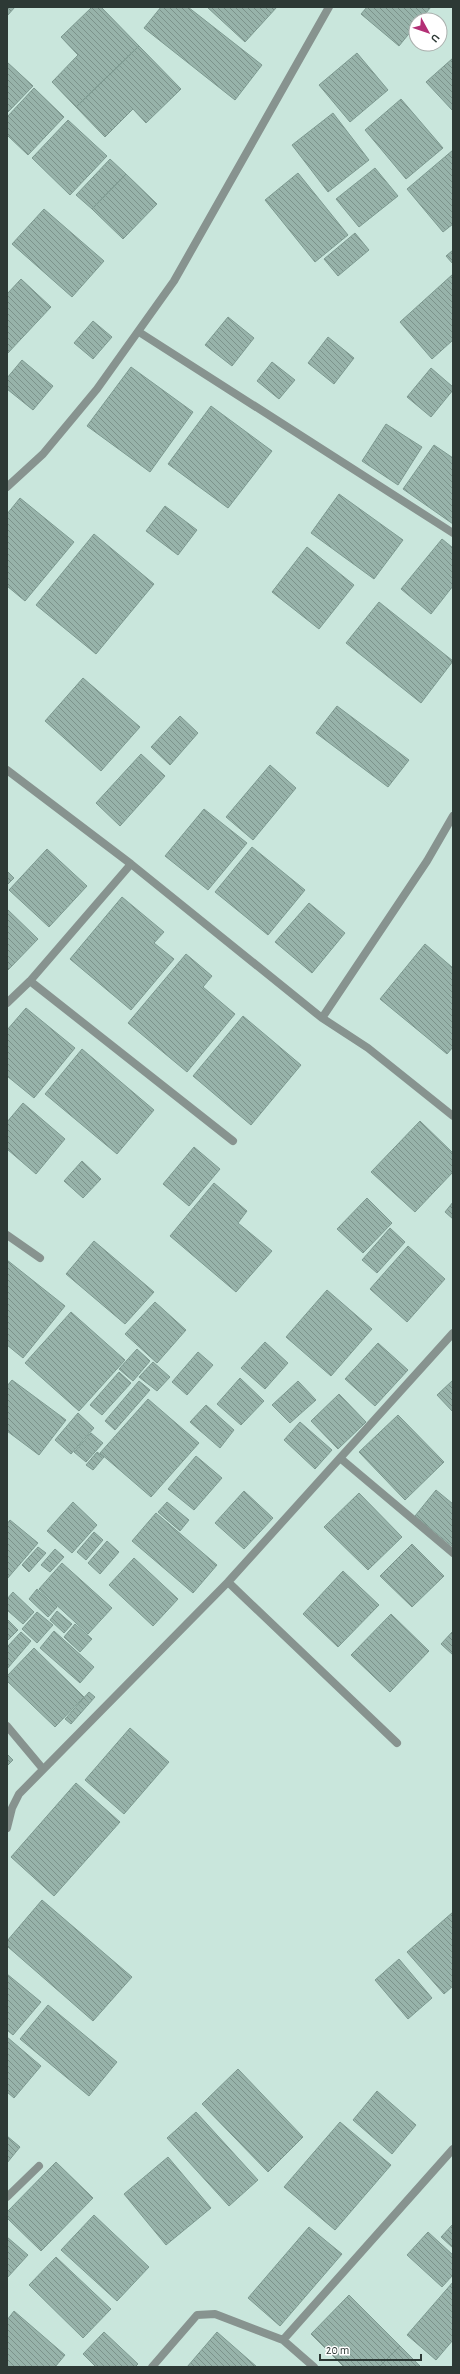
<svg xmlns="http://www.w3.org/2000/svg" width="460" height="2374" font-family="'Alegreya Sans',sans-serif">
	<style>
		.building { fill: url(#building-back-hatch); stroke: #7e9a91 }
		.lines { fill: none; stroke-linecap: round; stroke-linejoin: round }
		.street { stroke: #87938f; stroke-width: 8 }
	</style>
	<defs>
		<pattern id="building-back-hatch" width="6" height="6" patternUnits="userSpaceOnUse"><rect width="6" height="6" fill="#97b3aa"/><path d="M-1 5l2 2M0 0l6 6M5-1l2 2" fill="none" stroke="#7c938b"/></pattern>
	</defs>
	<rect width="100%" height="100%" fill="#c9e6dc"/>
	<path class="building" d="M7,7H15L7,16Z
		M92,7H101L139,46L76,107L52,82L78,55L61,37Z
		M161,7H188L262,65L235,100L144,28Z
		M207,7H277L245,42Z
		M367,7H431L420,20H416V25L399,46L361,14Z
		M139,46L181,89L146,123L133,109L105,137L76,107Z
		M357,53L388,90L350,122L319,85Z
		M453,58V111L426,82Z
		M7,62L33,86L7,113Z
		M34,88L64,117L28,155L7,135V117Z
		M401,99L443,148L406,179L365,130Z
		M333,113L369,160L328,192L292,145Z
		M68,120L107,156L70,195L32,158Z
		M453,150V224L443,232L407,189Z
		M110,159L126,174L92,209L76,195Z
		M375,168L398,196L359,227L336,199Z
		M298,173L348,235L315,262L265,200Z
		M126,174L157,204L123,239L92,209Z
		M44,209L104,261L72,297L12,244Z
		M355,233L369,250L338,276L324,259Z
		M453,250V264L446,256Z
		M453,274V340L432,359L400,322Z
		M21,279L51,307L7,354V294Z
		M228,317L254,338L232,366L205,345Z
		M93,321L112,337L93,359L74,343Z
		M328,337L354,358L334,384L308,363Z
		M22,360L53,386L33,410L7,389V378Z
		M272,362L295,380L279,399L257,381Z
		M131,367L193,412L150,472L87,426Z
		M431,368L453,387V390L431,417L407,397Z
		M211,406L272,451L228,508L168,464Z
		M386,424L422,447L398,485L362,461Z
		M434,445L453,458V524L403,489Z
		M339,494L403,540L374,579L311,533Z
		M20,498L74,542L25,601L7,586V514Z
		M165,506L197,530L178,555L146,531Z
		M94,534L154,584L96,654L36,605Z
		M442,539L453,548V586L431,614L401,589Z
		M307,547L354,585L319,629L272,592Z
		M379,602L453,661L421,703L346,643Z
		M83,678L140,727L101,771L45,721Z
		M337,706L409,760L388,787L316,733Z
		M180,716L198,733L170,765L151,747Z
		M141,754L165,776L120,826L96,803Z
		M270,765L296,788L253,840L226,817Z
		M204,809L247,843L208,890L165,856Z
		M252,847L305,890L268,935L215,892Z
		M47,849L87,886L49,927L9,890Z
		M7,871L14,878L7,885Z
		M122,897L164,932L154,943L174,959L131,1010L70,959Z
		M309,903L345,933L312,973L275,942Z
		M7,909L38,939L7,971Z
		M425,944L453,968V1047L447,1054L380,999Z
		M186,954L212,976L203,987L235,1014L187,1072L128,1023Z
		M26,1008L75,1048L34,1098L7,1076V1030Z
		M243,1016L301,1065L251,1125L193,1076Z
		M82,1049L154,1110L117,1154L45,1094Z
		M23,1103L65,1139L36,1174L7,1149V1122Z
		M420,1121L453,1153V1172L415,1212L371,1172Z
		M194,1147L220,1169L189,1206L163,1184Z
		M82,1161L101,1179L83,1198L64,1181Z
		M214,1183L247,1211L238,1223L272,1251L236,1292L170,1236Z
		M367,1198L392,1223L363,1253L337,1229Z
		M453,1202V1219L445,1212Z
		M390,1228L405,1242L377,1273L362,1260Z
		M94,1241L154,1292L125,1324L66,1274Z
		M408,1246L445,1279L407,1322L370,1289Z
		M7,1260L65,1306L23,1358L7,1345Z
		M327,1290L372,1329L331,1376L286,1337Z
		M155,1302L186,1330L157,1363L125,1334Z
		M71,1312L125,1360L79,1411L25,1363Z
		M265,1342L288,1363L265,1389L241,1368Z
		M378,1343L408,1370L375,1406L345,1379Z
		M137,1349L150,1361L133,1381L119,1369Z
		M198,1352L213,1365L187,1395L172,1382Z
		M153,1362L170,1377L157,1391L139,1377Z
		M119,1372L131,1383L102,1415L90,1405Z
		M240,1378L264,1401L241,1425L217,1404Z
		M12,1380L66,1420L39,1455L7,1431V1386Z
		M453,1380V1412L437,1395Z
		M139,1381L150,1390L115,1430L105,1421Z
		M298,1381L316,1400L290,1423L272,1405Z
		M339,1394L366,1422L338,1449L311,1421Z
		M148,1399L199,1443L151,1497L100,1453Z
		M206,1405L234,1430L220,1448L190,1422Z
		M78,1413L94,1428L71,1454L55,1440Z
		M398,1415L444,1462L405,1500L359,1452Z
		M300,1422L332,1450L315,1469L284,1440Z
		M91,1433L103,1443L86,1462L74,1452Z
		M97,1452L104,1457L93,1470L86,1465Z
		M196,1456L222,1478L194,1510L168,1489Z
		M436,1490L453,1504V1547L415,1516Z
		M244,1491L273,1518L244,1549L215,1523Z
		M359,1493L402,1537L368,1570L324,1527Z
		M73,1502L97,1525L72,1553L47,1531Z
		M167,1502L189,1520L180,1531L158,1512Z
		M156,1513L217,1565L193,1593L132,1541Z
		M10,1520L38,1543L7,1579V1524Z
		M94,1532L103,1540L86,1560L77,1552Z
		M107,1541L119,1552L100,1574L88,1563Z
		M412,1544L444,1576L412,1607L380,1576Z
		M38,1547L46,1553L29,1572L22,1565Z
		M55,1549L64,1557L50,1572L41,1565Z
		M134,1558L178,1599L153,1626L109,1585Z
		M62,1563L112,1608L88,1634L39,1589Z
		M343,1571L379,1605L338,1647L303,1614Z
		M37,1589L57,1607L48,1617L29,1599Z
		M13,1592L34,1612L23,1624L7,1610V1599Z
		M57,1611L72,1624L64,1633L50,1620Z
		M37,1612L53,1625L37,1643L22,1629Z
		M391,1614L429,1651L390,1692L351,1655Z
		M7,1619L18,1630L7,1641Z
		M75,1624L92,1639L80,1652L64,1637Z
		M54,1631L94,1667L80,1683L40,1648Z
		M453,1631V1655L441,1644Z
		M21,1632L31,1641L7,1669V1647Z
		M34,1648L84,1697L55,1727L7,1681V1676Z
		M89,1692L95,1697L71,1724L65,1719Z
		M130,1728L169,1762L124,1814L85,1780Z
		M7,1754L13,1760L7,1766Z
		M76,1783L120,1822L54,1896L11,1857Z
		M42,1900L132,1977L93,2021L7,1946V1941Z
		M453,1912V1986L444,1994L407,1952Z
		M399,1959L432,1998L408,2019L375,1980Z
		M7,1974L41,2002L13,2035L7,2030Z
		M48,2005L117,2062L89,2096L20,2039Z
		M7,2037L41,2066L14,2098L7,2092Z
		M238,2069L303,2137L268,2172L202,2104Z
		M377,2091L416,2125L392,2154L353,2120Z
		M196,2112L258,2180L229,2206L167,2138Z
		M340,2122L391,2165L335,2230L284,2187Z
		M7,2136L20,2147L7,2163Z
		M168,2157L211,2208L166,2245L124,2194Z
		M56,2162L93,2198L41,2251L7,2218V2212Z
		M94,2215L149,2267L117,2301L61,2250Z
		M453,2224V2248L441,2237Z
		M309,2227L342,2254L280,2326L248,2298Z
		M428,2232L453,2255V2275L442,2287L407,2255Z
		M7,2237L28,2255L7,2278Z
		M56,2257L111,2309L83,2338L29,2285Z
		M453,2282V2340L436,2360L407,2335Z
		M349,2295L400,2346L379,2367H344L311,2334Z
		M14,2311L65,2355L55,2367H7V2320Z
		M104,2332L138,2364L135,2367H96L83,2354Z
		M217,2332L257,2367H187Z
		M400,2346L421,2367H379Z"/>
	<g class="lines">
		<path class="street" d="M139,332L453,533
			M7,487L43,454L97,389L174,281L329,7
			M7,770L131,864L322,1018L368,1048L453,1116
			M30,981L233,1141
			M7,1003L30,981L131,864
			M322,1018L427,861L453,816
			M7,1235L40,1258
			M340,1458L453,1553
			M228,1582L397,1743
			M7,1726L43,1769
			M7,1828L12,1808L19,1794L228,1582L453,1333
			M7,2197L39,2166
			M283,2340L453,2149
			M152,2367L197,2315L215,2314L283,2340L314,2367"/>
	</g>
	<rect width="460" height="2374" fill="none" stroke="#2d3935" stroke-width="16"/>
	<g transform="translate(428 32) rotate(130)"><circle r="19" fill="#ffffff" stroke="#abb0ae"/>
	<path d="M0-3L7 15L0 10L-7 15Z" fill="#b32f75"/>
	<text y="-6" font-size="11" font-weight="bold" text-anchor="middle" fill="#2d3935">U</text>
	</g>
	<path d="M320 2354v6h101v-6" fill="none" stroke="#2d3935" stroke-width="2"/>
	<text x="326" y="2354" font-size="12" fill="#2d3935" stroke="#ffffff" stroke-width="3" paint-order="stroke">20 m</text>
</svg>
